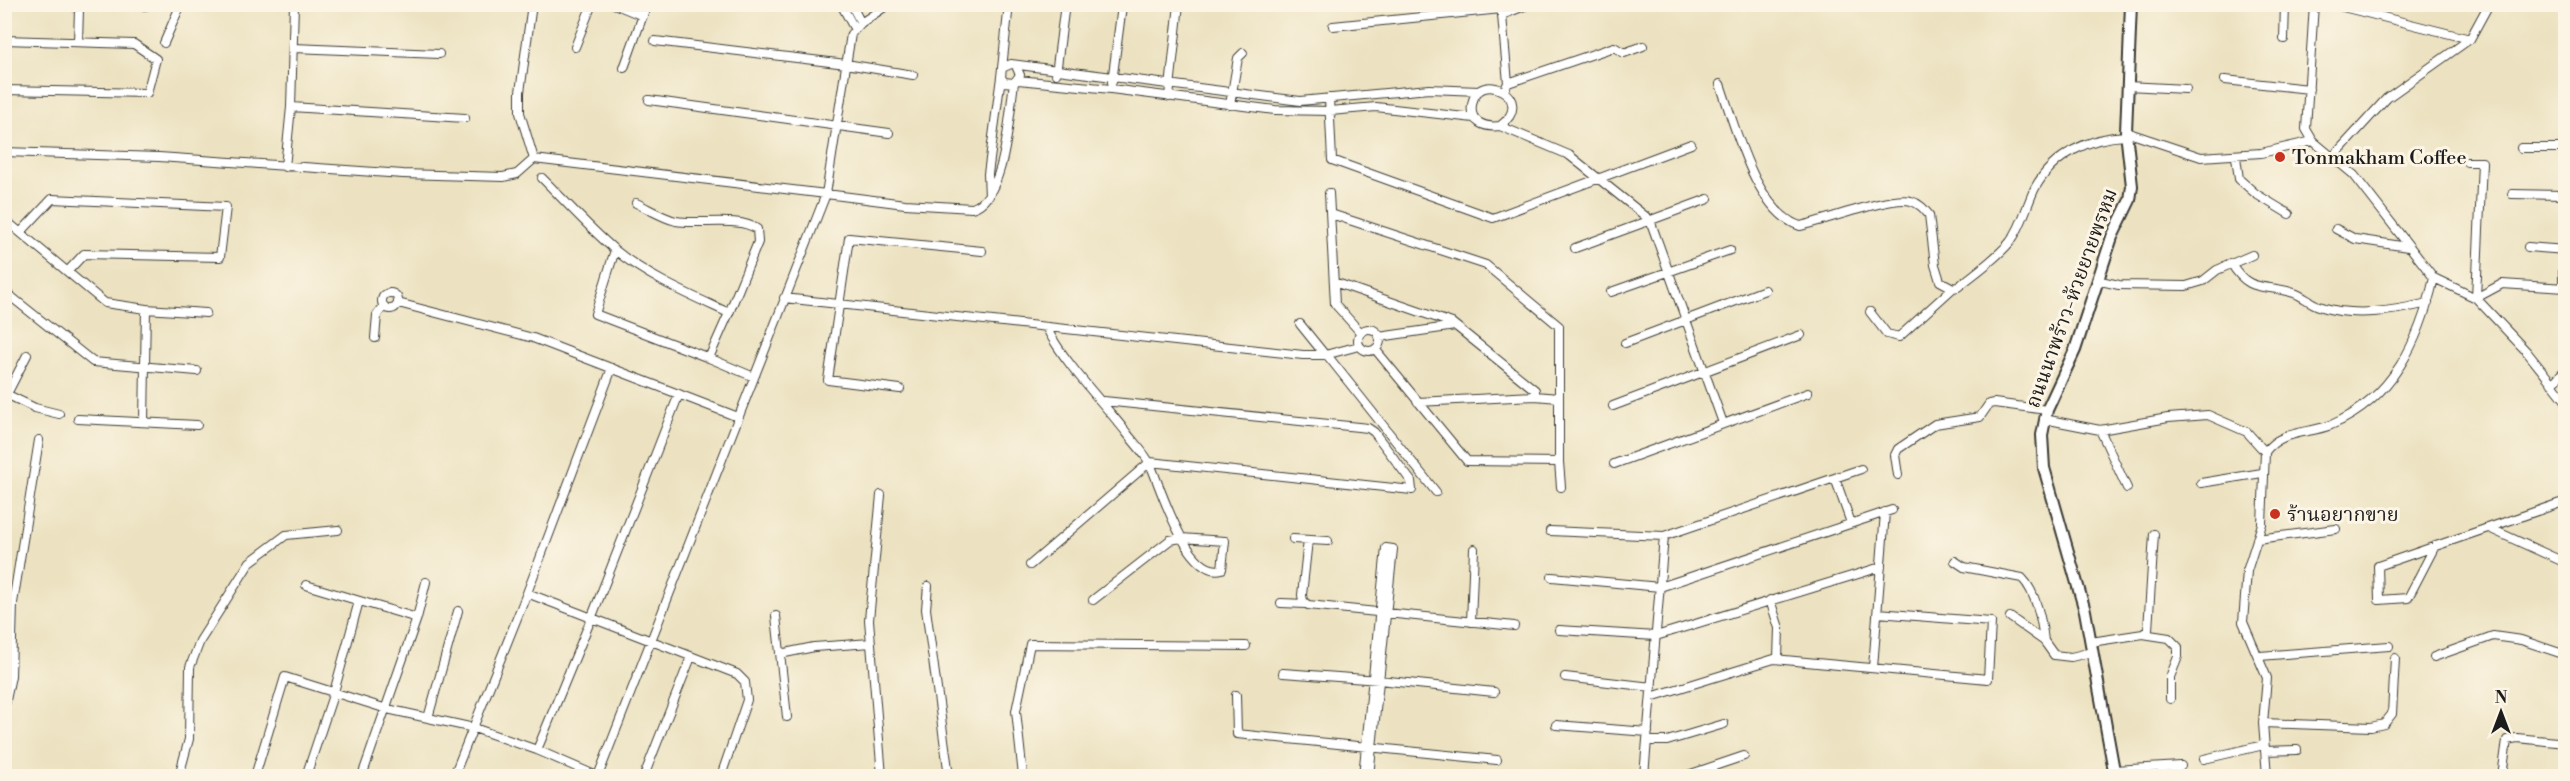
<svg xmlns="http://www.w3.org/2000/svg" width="2570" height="781" font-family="'Libre Bodoni','Noto Serif Thai',serif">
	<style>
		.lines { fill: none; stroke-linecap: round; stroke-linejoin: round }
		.street-casing { stroke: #3b3a35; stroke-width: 10 }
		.secondary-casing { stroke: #3b3a35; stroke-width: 14 }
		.street { stroke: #fff; stroke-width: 8 }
		.secondary { stroke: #fff; stroke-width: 10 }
		.poi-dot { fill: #c8321e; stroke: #fcf5e5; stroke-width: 2 }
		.labels { text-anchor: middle; stroke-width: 6; stroke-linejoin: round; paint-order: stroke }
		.poi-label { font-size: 20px; fill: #1c1c1c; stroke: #fcf5e5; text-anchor: start }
		.street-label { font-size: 20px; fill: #1c1c1c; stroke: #fcf5e5 }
	</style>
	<rect width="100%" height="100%" fill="#fcf5e5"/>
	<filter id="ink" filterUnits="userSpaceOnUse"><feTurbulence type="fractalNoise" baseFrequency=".0167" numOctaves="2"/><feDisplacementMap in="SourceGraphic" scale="12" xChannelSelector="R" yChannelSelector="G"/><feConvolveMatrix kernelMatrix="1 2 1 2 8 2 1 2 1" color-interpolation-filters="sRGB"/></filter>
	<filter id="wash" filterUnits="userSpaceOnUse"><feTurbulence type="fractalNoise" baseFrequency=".008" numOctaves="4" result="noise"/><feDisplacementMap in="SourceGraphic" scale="24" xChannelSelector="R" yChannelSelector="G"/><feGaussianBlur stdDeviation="1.35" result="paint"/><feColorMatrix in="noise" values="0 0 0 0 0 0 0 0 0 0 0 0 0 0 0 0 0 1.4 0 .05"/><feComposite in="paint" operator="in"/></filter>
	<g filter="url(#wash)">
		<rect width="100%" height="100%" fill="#ece2c1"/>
	</g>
	<g filter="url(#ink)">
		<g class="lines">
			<defs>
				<path id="street" d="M72,4L79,9L78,42
					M142,4L145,6
					M532,4L520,92V113L534,159
					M614,4L643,16
					M841,4L854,28
					M851,4L861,23
					M889,4L861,23L851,34L826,194L905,204L972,208C1006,199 1009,114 1014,83
					M1501,4L1508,83L1506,87
					M2314,4L2306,129L2313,141L2354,175L2434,278L2476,298L2527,352L2566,401
					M2317,4L2339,6L2470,39
					M473,6L474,4
					M1502,15L1529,4
					M1333,26L1501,9
					M2284,39L2285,4
					M4,40L134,44L156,59L147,93L4,90
					M655,41L846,64L913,75
					M164,43L181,4
					M575,47L592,4
					M294,48L439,54
					M1016,66L1020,75L1014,83L1004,82L1001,77L1002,68L1011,64L1300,101L1429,89L1479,91
					M624,68L647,4
					M1002,68L1009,4
					M1056,74L1065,4
					M1018,80L1111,89L1275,110L1330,111L1376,107L1474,118
					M2225,80L2309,89
					M1112,82L1122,6
					M1508,83L1614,47L1624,53L1643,46
					M1720,84C1735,125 1755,211 1800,226C1824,221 1892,195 1911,201C1919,203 1924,209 1929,215L1935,265L1940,281L1953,288L1958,287C1975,273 1996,259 2010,242C2023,225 2026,206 2035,188C2053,155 2090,137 2126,136
					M2127,86L2186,89
					M1169,97L1179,4
					M1329,98L1332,160L1493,218L1691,144
					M649,100L889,133
					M1230,105L1238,58L1243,53
					M291,107L465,118
					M1500,126C1538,98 1477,67 1472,105C1469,122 1485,128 1500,126L1569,155L1650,220L1723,423
					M2126,132L2201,157L2261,153L2313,141
					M2521,148H2566
					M4,152L159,157L403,174L503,177L517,174L534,159L826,194L598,776
					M2236,157L2239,179L2256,194L2289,214
					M2333,157L2387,98L2470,39L2489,4
					M2467,162H2482L2476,298
					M285,167L291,107L294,4
					M542,178C566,202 590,229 615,250C649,278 690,295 729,313L709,358L754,377
					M1329,193L1335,304L1361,333
					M2512,194L2566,195
					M989,196L988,174L1001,77
					M636,203C649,209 663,218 676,221C698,225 739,216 757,229L758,242L729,313
					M1331,214L1486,265L1559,326V462
					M4,219L105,303L146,309
					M2336,229L2355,239L2408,247
					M21,232L52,199L226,207L220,257L84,254L68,271
					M2528,247L2566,250
					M1575,248L1708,199
					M615,250L595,314L709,358
					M2231,263C2250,295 2265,283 2294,293C2303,296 2310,303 2319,306C2353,318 2394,311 2428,303
					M2096,280L2119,285L2186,286L2203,281L2217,270L2252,255
					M1334,282L1452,323L1535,390V396L1559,398
					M2563,288V260
					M4,291L93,362L197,371
					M1611,292L1730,250
					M382 301a8 8 0 1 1 16 0a8 8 0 1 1-16 0Z
					M784,298L1303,355H1325L1359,346
					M2476,298L2502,284L2566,288
					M398,303L533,338L738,417
					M1870,312L1887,334L1899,337L1953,288
					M1300,324L1325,355
					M1046,327C1065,364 1100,399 1126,432C1134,443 1146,454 1151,466C1161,489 1188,579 1222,569L1225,541L1181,538L1170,540L1093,600
					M1358 340a11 11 0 1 1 22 0a11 11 0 1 1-22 0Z
					M1379,337L1455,326
					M375,338L377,315L384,306
					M1625,343L1765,290
					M1375,349L1467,461L1559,462L1561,487
					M1327,355L1436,492
					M2552,384L2566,369
					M900,389L828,380L849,238L982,251
					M4,393L35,408L59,414
					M7,394L27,355
					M1418,402L1535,396
					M1613,406L1801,335
					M78,419L197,425
					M2044,419L2100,430L2168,418L2208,415L2247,432L2265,452
					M144,422L146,309L206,313
					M2100,430L2127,488
					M1614,464L1808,393
					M1898,475L1895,455L1898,449L1935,424L1980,417L1989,404L1994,403L2047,410
					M1835,478L1851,523
					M2201,483L2262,473
					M881,495L869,620L882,776
					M2489,528L2566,563
					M1550,531L1664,536L1861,469
					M1293,539L1328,541
					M2257,539L2336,529
					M1308,540L1302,595L1303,601L1308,605L1514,626
					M2435,546L2408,598L2379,600L2378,566L2566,501
					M1955,561L1964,567L2022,578C2036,592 2042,622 2044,641
					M1030,565L1150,462L1412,490L1411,481L1374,432L1368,428L1104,401
					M1552,577L1660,587L1892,510
					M306,585L417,618L362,776
					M928,586L926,609L949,776
					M527,593L737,674L745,682L747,700L721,776
					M2566,598V621
					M1770,600L1779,628L1778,659
					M1281,603L1306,604
					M776,616L787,717
					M2010,617L2044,641L2054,655L2071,657L2092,652
					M417,618L426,582
					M1471,622L1474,549
					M1559,630L1656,636L1881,567
					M2143,634L2169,638L2178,647V657L2170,677V699
					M2091,642L2143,634L2148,630L2154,534
					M780,654L814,647L871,643
					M2260,656L2389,646
					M2434,657L2493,636L2521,640L2566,655
					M1873,668L1885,512
					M1283,673L1379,680L1494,692
					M1565,677L1652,687
					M1236,695L1237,734L1497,760
					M1651,697L1774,659L1988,679L1991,622L1878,613
					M4,710L11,676L13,603L39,440
					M428,718L458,611
					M2263,723L2371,727L2384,724L2392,714L2395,658
					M1556,725L1648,732
					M1647,741H1667L1724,724
					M537,750L591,619L679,394
					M2265,751L2297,750
					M2204,759L2264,745
					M1709,768L1712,776
					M2114,770L2181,766
					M455,773L527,593L612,368
					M179,776L189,739L190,667L200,641L250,562L286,535L338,530
					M255,776L285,677L387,709L474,728L537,750L597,776
					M306,776L334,692L359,601
					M644,776L691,657
					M1023,776L1016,711L1030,644L1246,646
					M1363,776L1386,548L1393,549L1369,776
					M1644,776L1664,536
					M1685,776L1744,756
					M2267,776L2263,723L2267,678L2243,622L2247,571L2262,524L2265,452C2281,430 2308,434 2331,425C2393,399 2420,340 2434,278
					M2502,776L2507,740L2517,738L2566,743"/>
				<path id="secondary" d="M2115,776L2085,611L2044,468L2042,435L2047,410L2075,350L2112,237L2130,200L2132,186L2126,132L2131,4"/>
			</defs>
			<use href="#street" class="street-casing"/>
			<use href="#secondary" class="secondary-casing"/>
			<use href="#street" class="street"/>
			<use href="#secondary" class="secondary"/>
		</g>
	</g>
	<g class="poi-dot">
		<circle cx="2280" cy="157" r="6"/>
		<circle cx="2275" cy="514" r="6"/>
	</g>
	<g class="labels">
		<g class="poi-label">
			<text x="2292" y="164">Tonmakham Coffee</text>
			<text x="2287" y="521">ร้านอยากขาย</text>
		</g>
		<g class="street-label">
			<text transform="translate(2071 298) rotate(-70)" y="7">ถนนนาพร้าว-ห้วยยายพรหม</text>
		</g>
	</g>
	<rect width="2570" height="781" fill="none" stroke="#fcf5e5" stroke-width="24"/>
	<g transform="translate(2501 712)" stroke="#fcf5e5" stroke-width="4.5" paint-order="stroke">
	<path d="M0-4.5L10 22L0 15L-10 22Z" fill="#1c1c1c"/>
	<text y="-9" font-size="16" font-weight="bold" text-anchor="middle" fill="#1c1c1c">N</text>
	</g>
</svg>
